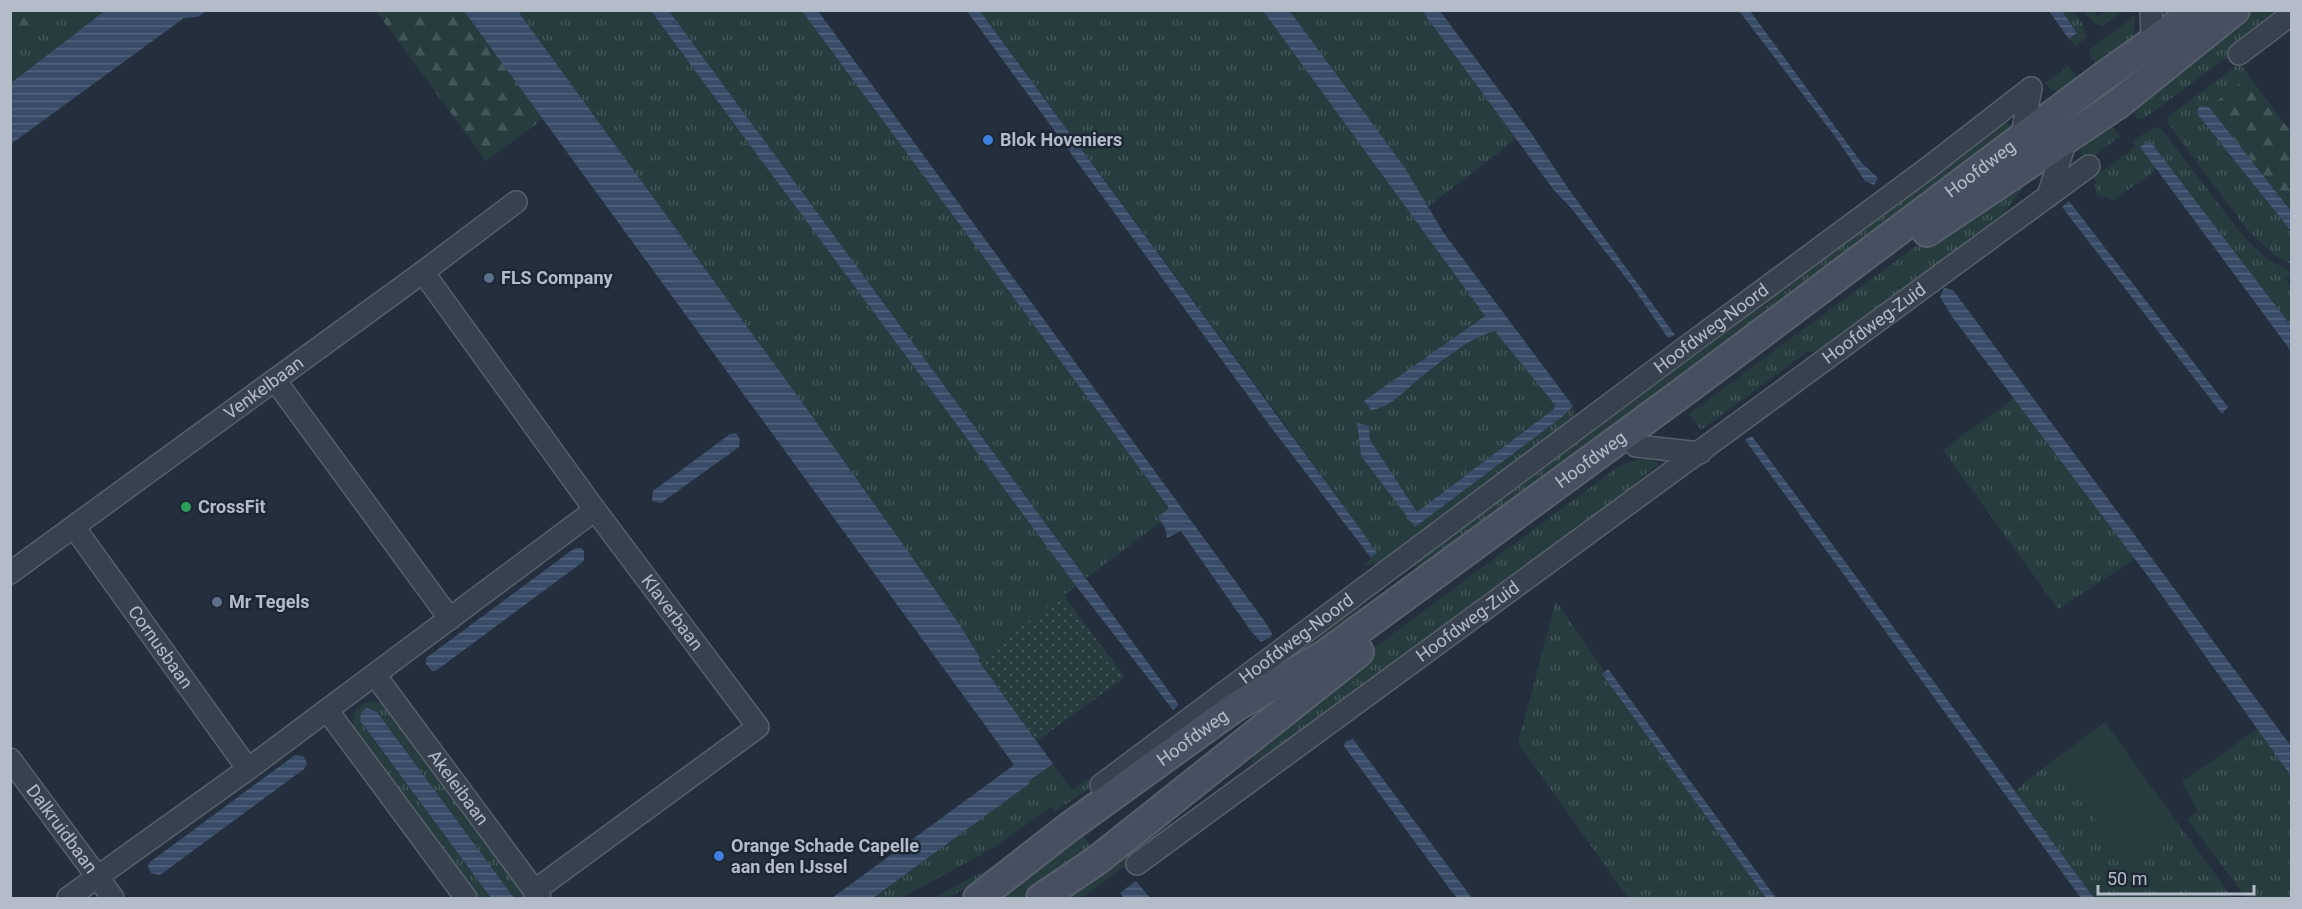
<svg xmlns="http://www.w3.org/2000/svg" width="2302" height="909" font-family="Roboto,sans-serif">
	<style>
		.grass { fill: url(#grass-tufts) }
		.forest { fill: url(#forest-firs) }
		.park { fill: #263c3f }
		.garden { fill: url(#garden-dots) }
		.water { fill: url(#water-rules) }
		.lines { fill: none; stroke-linecap: round; stroke-linejoin: round }
		.minor-casing { stroke: #565f6c; stroke-width: 24 }
		.secondary-casing { stroke: #565f6c; stroke-width: 32 }
		.minor { stroke: #38414e; stroke-width: 21 }
		.secondary { stroke: #465061; stroke-width: 28 }
		.shop-dot { fill: #3f7fe0; stroke: #1d2633; stroke-width: 2 }
		.service-dot { fill: #5c6f8a; stroke: #1d2633; stroke-width: 2 }
		.leisure-dot { fill: #2e9e5b; stroke: #1d2633; stroke-width: 2 }
		.labels { text-anchor: middle; stroke-width: 5; stroke-linejoin: round; paint-order: stroke }
		.poi-label { font-size: 18px; font-weight: bold; fill: #b4bcc9; stroke: #1d2633; text-anchor: start }
		.street-label { font-size: 18px; fill: #b4bcc9; stroke: #1d2633 }
	</style>
	<defs>
		<pattern id="grass-tufts" width="24" height="20" patternUnits="userSpaceOnUse" patternTransform="scale(1.5)"><rect width="24" height="20" fill="#263c3f"/><path d="M3 7l-1-3M5 7V3M7 7l1-3M15 17l-1-3M17 17v-4M19 17l1-3" fill="none" stroke="#435659"/></pattern>
		<pattern id="forest-firs" width="22" height="20" patternUnits="userSpaceOnUse" patternTransform="scale(1.5)"><rect width="22" height="20" fill="#263c3f"/><path d="M5 1l3.5 6h-7zM16 11l3.5 6h-7z" fill="#435659"/></pattern>
		<pattern id="garden-dots" width="8" height="8" patternUnits="userSpaceOnUse" patternTransform="scale(1.5)"><rect width="8" height="8" fill="#263c3f"/><path d="M2 2h.1M6 6h.1" fill="none" stroke="#435659" stroke-width="1.8" stroke-linecap="round"/></pattern>
		<pattern id="water-rules" width="6" height="5" patternUnits="userSpaceOnUse" patternTransform="scale(1.5)"><rect width="6" height="5" fill="#394c67"/><path d="M0 2.5h6" fill="none" stroke="#53647b"/></pattern>
	</defs>
	<rect width="100%" height="100%" fill="#242f3e"/>
	<path class="grass" d="M47,11H106L11,83V39Z
		M518,11H651L1076,586L980,658L960,625L812,416Z
		M669,11H802L1169,508L1158,517L1161,522L1086,578Z
		M980,11H1263L1485,316L1364,402L1371,410C1389,408 1403,392 1417,381C1438,364 1469,338 1496,331L1555,405L1554,409L1417,512L1370,440L1369,426L1361,456L1415,527L1562,417L1573,406L1574,421L1385,562L1362,567L1377,553L1282,420Z
		M1289,11H1422L1516,139L1429,206L1420,197L1405,168Z
		M2062,11H2073L2083,24L2087,37L2075,46L2069,39L2077,33Z
		M2083,11H2093L2097,16L2111,11H2123L2103,26L2096,24Z
		M2247,11H2280L2231,46L2234,52L2143,119H2138L2128,104Z
		M2135,15L2134,36L2112,60L2100,69L2089,55L2090,49Z
		M2240,63L2249,76L2209,107L2200,106L2198,115L2291,231V264L2273,254L2248,231L2167,122L2168,117Z
		M2068,66L2082,84L2069,91L2051,90L2045,83Z
		M2108,120L2120,136L2089,160L2082,158C2076,141 2096,130 2108,120Z
		M2006,122L2012,127L1436,563L1415,567L1412,562Z
		M2155,127L2162,130L2244,237L2267,259L2291,272V278L2285,277L2291,287V326L2150,141L2141,147L2157,169L2114,200L2097,195L2094,177L2136,146L2132,141Z
		M2034,172L2002,217L1819,352L1808,351L1701,430L1689,414L1909,251Z
		M2014,398L2135,559L2058,609L1943,450Z
		M1646,459L1660,464L1635,482L1636,488L1256,766L1251,760L1254,758L1255,751L1355,662L1619,466L1631,461Z
		M1556,601L1604,671L1602,674L1766,898H1628L1518,743Z
		M1357,604L1363,611L987,877L947,898H934L999,863L1104,789Z
		M369,701L379,702L387,705L530,898H514L377,712L367,708L361,712L360,721L363,726L491,898H477L356,734C350,719 353,707 369,701Z
		M2259,728L2291,776V898H2246L2187,819L2198,811L2182,782Z
		M2052,761L2127,862L2179,825L2233,898H2094L2015,791Z
		M1053,764L1072,790L1088,779L1091,782L1097,778L1098,782L1055,812L1051,807L993,848L901,898H873L1029,784L1030,780Z
		M1170,822L1175,828L1082,898H1055L1113,864Z
		M1084,831L1085,838L1092,848L1082,865L1021,898H994Z"/>
	<path class="forest" d="M11,10H47V11L11,39Z
		M376,11H464L543,119L486,161Z
		M2249,76L2291,132V211L2209,107Z"/>
	<path class="park" d="M2105,722L2179,825L2127,862L2052,761Z"/>
	<path class="garden" d="M1063,595L1125,677L1037,741L978,660Z"/>
	<path class="water" d="M106,10L207,11L197,17L184,18L11,144V83Z
		M464,11H518L812,416L960,625L980,658L978,660L1053,764L1030,780L1029,784L873,898H832L1014,765Z
		M651,11H669L1179,705L1173,710L1076,586Z
		M802,11H818L1263,619L1272,633L1271,637L1261,642L1251,631L1181,531L1167,538L1165,528L1158,517L1169,508Z
		M967,11H980L1356,523L1377,553L1371,558L1270,426Z
		M1263,11H1289L1292,14L1405,168L1443,232L1573,406L1562,417L1415,527L1361,456L1357,423L1369,426L1370,440L1417,512L1554,409L1555,405L1495,331C1468,338 1435,366 1413,384C1400,395 1388,408 1371,410L1364,401L1485,316Z
		M1422,11H1440L1531,133L1568,188L1675,335L1668,338L1630,283L1571,208L1553,189Z
		M1739,11H1750L1861,162L1878,178L1874,185L1865,181L1837,139Z
		M2049,11H2062L2077,33L2069,39Z
		M2200,106L2209,107L2291,211V231L2198,115L2197,111Z
		M2150,141L2291,326V351L2140,147Z
		M2069,201L2228,407L2222,414L2062,207Z
		M1944,288L1953,290L2291,746V776L2153,583L1953,318L1940,297Z
		M736,433L740,440L739,447L661,503L652,501L653,491L730,434Z
		M1752,436L2094,898H2081L1745,440Z
		M575,548H581L584,551V561L437,670L432,671L426,664V658Z
		M1608,669L1776,898H1766L1602,674Z
		M367,708L377,712L514,898H491L364,726L360,721L361,712Z
		M1353,739L1472,898H1457L1452,892L1344,746L1345,742Z
		M295,755L303,756L307,763L304,769L160,875L151,873L148,866L150,862Z
		M1136,881L1150,898H1124L1120,893Z"/>
	<g class="lines">
		<defs>
			<g id="minor">
				<path d="M2151,10L2152,42"/>
				<path d="M2239,54L2292,14"/>
				<path d="M2021,140L2031,88"/>
				<path d="M2048,196L2066,140"/>
				<path id="s1" d="M423,272L595,510L758,727L534,891"/>
				<path d="M275,380L450,619"/>
				<path d="M1636,446L1700,453"/>
				<path id="s2" d="M74,527L248,769"/>
				<path id="s3" d="M10,573L423,272L516,202"/>
				<path id="s4" d="M375,675L540,898"/>
				<path d="M327,710L466,898"/>
				<path id="s5" d="M10,759L113,898"/>
				<path id="s6" d="M1101,785L1682,350L1928,168L2031,88"/>
				<path id="s7" d="M1137,864L2089,166"/>
				<path d="M68,898L248,769L595,510"/>
			</g>
			<g id="secondary">
				<path d="M1927,232L2118,104L2235,10"/>
				<path id="s8" d="M978,898L1069,827L1235,707L1326,654L1690,387L2100,79L2197,10"/>
				<path d="M1041,898L1096,861L1359,652"/>
			</g>
		</defs>
		<use href="#minor" class="minor-casing"/>
		<use href="#secondary" class="secondary-casing"/>
		<use href="#minor" class="minor"/>
		<use href="#secondary" class="secondary"/>
	</g>
	<g class="shop-dot">
		<circle cx="988" cy="140" r="6"/>
		<circle cx="719" cy="856" r="6"/>
	</g>
	<g class="service-dot">
		<circle cx="489" cy="278" r="6"/>
		<circle cx="217" cy="602" r="6"/>
	</g>
	<circle class="leisure-dot" cx="186" cy="507" r="6"/>
	<g class="labels">
		<g class="poi-label">
			<text x="1000" y="146">Blok Hoveniers</text>
			<text x="501" y="284">FLS Company</text>
			<text x="198" y="513">CrossFit</text>
			<text x="229" y="608">Mr Tegels</text>
			<text x="731" y="852">Orange Schade Capelle<tspan x="731" dy="21">aan den IJssel</tspan></text>
		</g>
		<g class="street-label">
			<text dy="6" stroke="none"><textPath href="#s8" startOffset="1240">Hoofdweg</textPath></text>
			<text dy="6" stroke="none"><textPath href="#s7" startOffset="914">Hoofdweg-Zuid</textPath></text>
			<text dy="6" stroke="none"><textPath href="#s6" startOffset="762">Hoofdweg-Noord</textPath></text>
			<text dy="6" stroke="none"><textPath href="#s3" startOffset="314">Venkelbaan</textPath></text>
			<text dy="6" stroke="none"><textPath href="#s8" startOffset="754">Hoofdweg</textPath></text>
			<text dy="6" stroke="none"><textPath href="#s1" startOffset="422">Klaverbaan</textPath></text>
			<text dy="6" stroke="none"><textPath href="#s7" startOffset="410">Hoofdweg-Zuid</textPath></text>
			<text dy="6" stroke="none"><textPath href="#s6" startOffset="244">Hoofdweg-Noord</textPath></text>
			<text dy="6" stroke="none"><textPath href="#s2" startOffset="148">Cornusbaan</textPath></text>
			<text dy="6" stroke="none"><textPath href="#s8" startOffset="268">Hoofdweg</textPath></text>
			<text dy="6" stroke="none"><textPath href="#s4" startOffset="140">Akeleibaan</textPath></text>
			<text dy="6" stroke="none"><textPath href="#s5" startOffset="87">Dalkruidbaan</textPath></text>
		</g>
	</g>
	<rect width="2302" height="909" fill="none" stroke="#b4bcc9" stroke-width="24"/>
	<path d="M2098 885v9h156v-9" fill="none" stroke="#b4bcc9" stroke-width="3"/>
	<text x="2107" y="885" font-size="18" fill="#b4bcc9" stroke="#1d2633" stroke-width="4.5" paint-order="stroke">50 m</text>
</svg>
